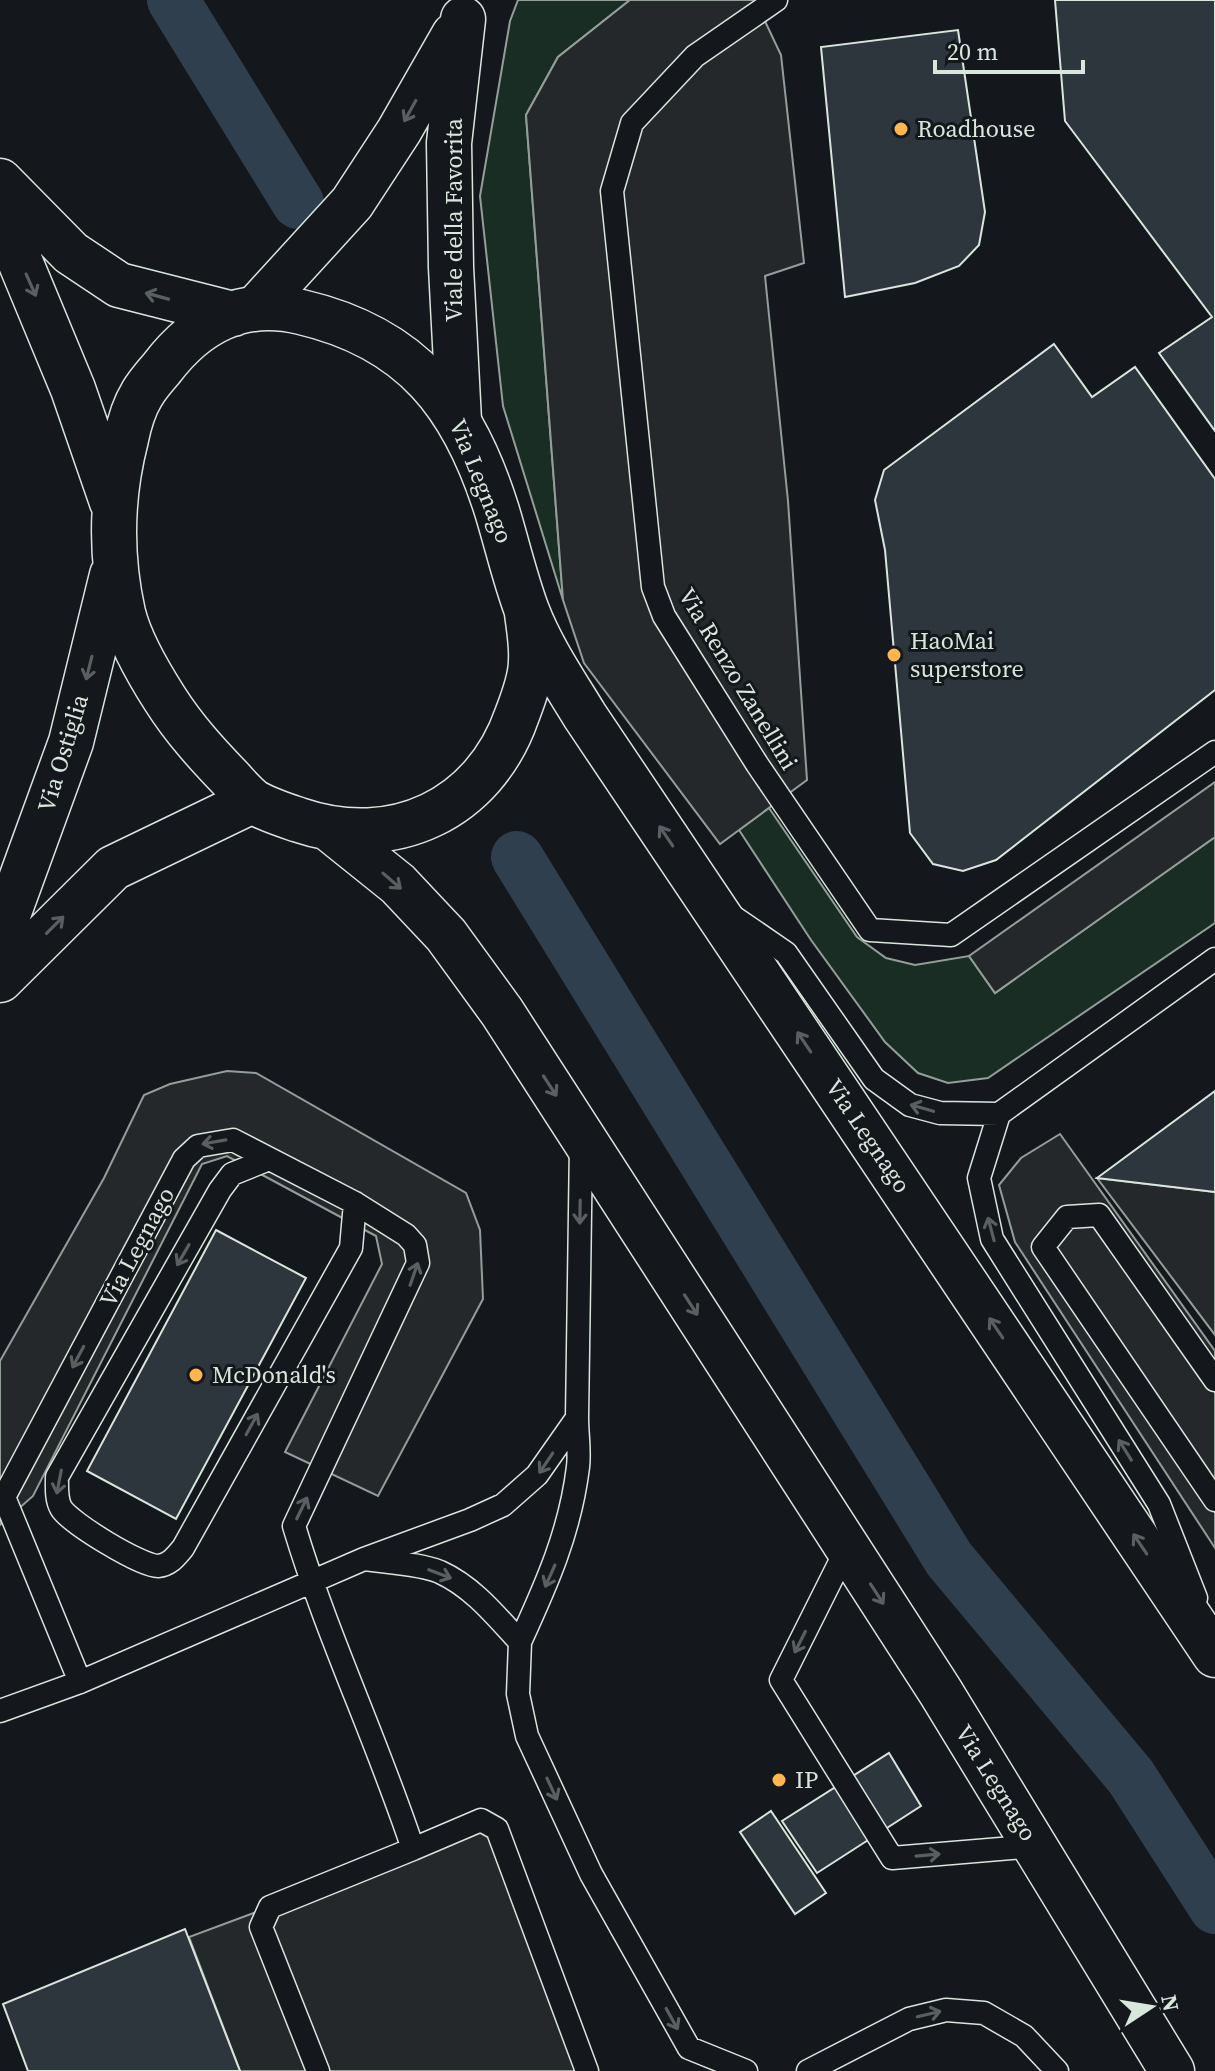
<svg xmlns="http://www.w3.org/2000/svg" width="1215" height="2071" font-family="'Source Serif 4',serif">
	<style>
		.green { fill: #1a2d24; stroke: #939e99; stroke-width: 2 }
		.parking { fill: #24282b; stroke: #939e99; stroke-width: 2 }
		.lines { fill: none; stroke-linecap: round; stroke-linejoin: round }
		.canal { stroke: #2f3f4d; stroke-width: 52 }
		.building { fill: #2c363c; stroke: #d8e6dc; stroke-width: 2 }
		.lane-casing { stroke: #d8e6dc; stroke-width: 25 }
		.secondary-casing { stroke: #d8e6dc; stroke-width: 47 }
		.primary-casing { stroke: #d8e6dc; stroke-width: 47 }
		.lane { stroke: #14181c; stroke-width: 22 }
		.secondary { stroke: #14181c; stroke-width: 44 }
		.primary { stroke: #14181c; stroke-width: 44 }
		.oneway { stroke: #59605f }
		.poi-dot { fill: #ffb74d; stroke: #14181c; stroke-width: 3 }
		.labels { text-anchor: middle; stroke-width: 6; stroke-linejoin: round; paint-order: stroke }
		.poi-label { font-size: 24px; fill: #d8e6dc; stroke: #14181c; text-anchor: start }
		.street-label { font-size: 24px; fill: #d8e6dc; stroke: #14181c }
	</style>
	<rect width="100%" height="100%" fill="#14181c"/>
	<path class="green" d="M518,0H630L558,57L526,115L563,600L503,406L480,196L510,21Z
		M769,808L857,937L886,958L915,965L969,956L995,993L1215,837V923L988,1078L948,1083L918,1073L885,1042L811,940L739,830Z"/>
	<path class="parking" d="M630,0H755L781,55L804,263L765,276L788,501L807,780L720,844L584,663L563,600L526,115L558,57Z
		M1215,782V837L995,993L969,956Z
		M227,1071L256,1073L466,1193L480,1230L483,1299L378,1496L285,1452L382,1264L376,1236L227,1156L202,1164L33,1496L0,1525V1361L104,1178L144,1095L170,1084Z
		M1060,1134L1215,1351V1548L1015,1242L999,1185L1021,1158Z
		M1097,1178L1215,1192V1335Z
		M481,1820L497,1829L588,2071H240L189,1937L270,1907Z"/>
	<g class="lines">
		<path class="canal" d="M173,0L298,203
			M517,857L949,1559L1131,1777L1215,1908"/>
	</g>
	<path class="building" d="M1055,0H1215V431L1159,353L1212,317L1065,121Z
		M958,30L985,212L979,245L959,266L915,283L845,297L821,47Z
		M1054,344L1092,397L1135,367L1215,479V690L996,860L963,871L933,864L910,833L885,550L875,500L884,470Z
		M1215,1091V1192L1097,1178Z
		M216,1230L306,1278L176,1519L87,1471Z
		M889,1753L921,1806L817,1873L782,1821Z
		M771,1811L826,1893L795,1914L740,1832Z
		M185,1929L240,2071H28L3,2004Z"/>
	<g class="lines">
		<defs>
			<path id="lane" d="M776,0L695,56L632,123L612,191L653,587L664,616L757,764L870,930L951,935L1215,752
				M735,918L786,953L874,1079L910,1105L940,1113L999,1114
				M999,1114L979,1178L992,1239L1159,1504L1196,1598
				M999,1114L1215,959
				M269,1159L232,1174L220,1190L57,1477C57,1488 56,1499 61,1508C70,1523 141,1566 158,1566C170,1565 176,1556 183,1548L351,1248L355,1203
				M1215,1380L1099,1215L1067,1217L1043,1247L1215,1500
				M847,1548L781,1680L892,1858L1035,1846
				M365,1559C388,1563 418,1563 440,1572C473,1587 496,1616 520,1642L518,1694L527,1736L591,1874L689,2048L746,2071
				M520,1642C547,1583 570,1532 578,1467C580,1451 577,1434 577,1418
				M80,1682L4,1497L184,1159L198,1146L233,1140L355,1203L406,1235L415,1245L418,1263L294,1526C327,1636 377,1740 413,1849L270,1907L261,1927L318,2071
				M0,1711L80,1682L364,1559L470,1520L503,1505L537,1475L577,1418L581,1144
				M413,1849L481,1820L497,1829L587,2071
				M808,2071L909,2019L946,2010L984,2013L1024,2036L1057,2071"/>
			<path id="secondary" d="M258,306L352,203L399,131L454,35
				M459,421L451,267L449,143L463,19"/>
			<path id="primary" d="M0,181L71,253L119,285L233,314
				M0,213L73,389L112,502
				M527,613C529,629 532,645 531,661C531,679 523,699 517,715C484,810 393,852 299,820C284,815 268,810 254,802C246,796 238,787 231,779C207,754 184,729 165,699C149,674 130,642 123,613C110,554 111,497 126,439C129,424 134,407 142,394C147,385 155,376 162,368C197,322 242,298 301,312C413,338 464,405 497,511C507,544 515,579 527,611C541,648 565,683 585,716L1215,1655
				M332,831L398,884L446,935L502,1012L940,1691L1172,2071
				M0,937L71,742L112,575
				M0,980L113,868L252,801"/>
		</defs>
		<use href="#lane" class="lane-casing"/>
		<use href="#secondary" class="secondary-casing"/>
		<use href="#primary" class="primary-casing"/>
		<use href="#lane" class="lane"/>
		<use href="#secondary" class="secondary"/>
		<use href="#primary" class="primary"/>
	</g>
	<defs><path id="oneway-shaft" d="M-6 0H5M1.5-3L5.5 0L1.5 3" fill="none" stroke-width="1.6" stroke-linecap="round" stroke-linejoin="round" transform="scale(2)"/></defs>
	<g class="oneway">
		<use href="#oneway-shaft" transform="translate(410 111) rotate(119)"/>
		<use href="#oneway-shaft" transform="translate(31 285) rotate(66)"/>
		<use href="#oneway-shaft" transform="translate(157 296) rotate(-165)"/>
		<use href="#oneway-shaft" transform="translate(89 668) rotate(104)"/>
		<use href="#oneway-shaft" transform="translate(666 836) rotate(-124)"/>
		<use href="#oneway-shaft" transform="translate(392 881) rotate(41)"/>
		<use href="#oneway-shaft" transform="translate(55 925) rotate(-45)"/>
		<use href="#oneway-shaft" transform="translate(804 1042) rotate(-124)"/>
		<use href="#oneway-shaft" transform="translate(550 1086) rotate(57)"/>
		<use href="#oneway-shaft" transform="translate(922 1108) rotate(-164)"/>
		<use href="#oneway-shaft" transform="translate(214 1142) rotate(170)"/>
		<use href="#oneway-shaft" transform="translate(580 1212) rotate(91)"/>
		<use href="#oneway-shaft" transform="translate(991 1229) rotate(-105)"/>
		<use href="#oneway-shaft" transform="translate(183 1255) rotate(120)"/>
		<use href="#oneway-shaft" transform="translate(414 1274) rotate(-71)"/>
		<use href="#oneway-shaft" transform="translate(691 1305) rotate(57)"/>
		<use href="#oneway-shaft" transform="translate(996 1328) rotate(-124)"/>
		<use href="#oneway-shaft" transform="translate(78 1357) rotate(118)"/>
		<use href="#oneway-shaft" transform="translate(252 1424) rotate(-61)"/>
		<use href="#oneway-shaft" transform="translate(1125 1450) rotate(-122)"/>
		<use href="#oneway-shaft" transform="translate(546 1463) rotate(124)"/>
		<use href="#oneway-shaft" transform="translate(59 1482) rotate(101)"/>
		<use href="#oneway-shaft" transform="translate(302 1508) rotate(-64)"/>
		<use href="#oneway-shaft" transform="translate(1140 1544) rotate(-124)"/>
		<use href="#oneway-shaft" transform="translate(440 1574) rotate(21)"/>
		<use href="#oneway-shaft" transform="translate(550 1576) rotate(114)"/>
		<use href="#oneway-shaft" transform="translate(877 1594) rotate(57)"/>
		<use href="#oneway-shaft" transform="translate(800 1642) rotate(117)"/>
		<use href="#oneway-shaft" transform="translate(552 1789) rotate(65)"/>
		<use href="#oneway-shaft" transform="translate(928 1855) rotate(-5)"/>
		<use href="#oneway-shaft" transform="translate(929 2014) rotate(-13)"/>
		<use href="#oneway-shaft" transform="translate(672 2019) rotate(61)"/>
	</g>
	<g class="poi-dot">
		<circle cx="901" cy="129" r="8"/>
		<circle cx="894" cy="655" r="8"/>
		<circle cx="196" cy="1375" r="8"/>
		<circle cx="779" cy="1780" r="8"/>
	</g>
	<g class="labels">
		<g class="poi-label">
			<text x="917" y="137">Roadhouse</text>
			<text x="910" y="649">HaoMai<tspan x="910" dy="28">superstore</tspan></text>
			<text x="212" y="1383">McDonald's</text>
			<text x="795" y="1788">IP</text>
		</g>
		<g class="street-label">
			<text transform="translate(454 220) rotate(-90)" y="8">Viale della Favorita</text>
			<text transform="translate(481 481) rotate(68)" y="8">Via Legnago</text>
			<text transform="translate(738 679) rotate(59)" y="8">Via Renzo Zanellini</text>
			<text transform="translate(63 753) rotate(-73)" y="8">Via Ostiglia</text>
			<text transform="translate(868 1136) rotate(56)" y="8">Via Legnago</text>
			<text transform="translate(137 1247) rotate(-62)" y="8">Via Legnago</text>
			<text transform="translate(996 1783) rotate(58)" y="8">Via Legnago</text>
		</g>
	</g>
	<g transform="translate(1151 2007) rotate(78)" stroke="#14181c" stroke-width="6" paint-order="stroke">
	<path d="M0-6L14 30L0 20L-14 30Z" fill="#d8e6dc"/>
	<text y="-12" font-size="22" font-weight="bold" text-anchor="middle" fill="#d8e6dc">N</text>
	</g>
	<path d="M935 60v12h148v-12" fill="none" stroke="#d8e6dc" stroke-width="4"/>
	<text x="947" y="60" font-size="24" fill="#d8e6dc" stroke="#14181c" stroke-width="6" paint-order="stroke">20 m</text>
</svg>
